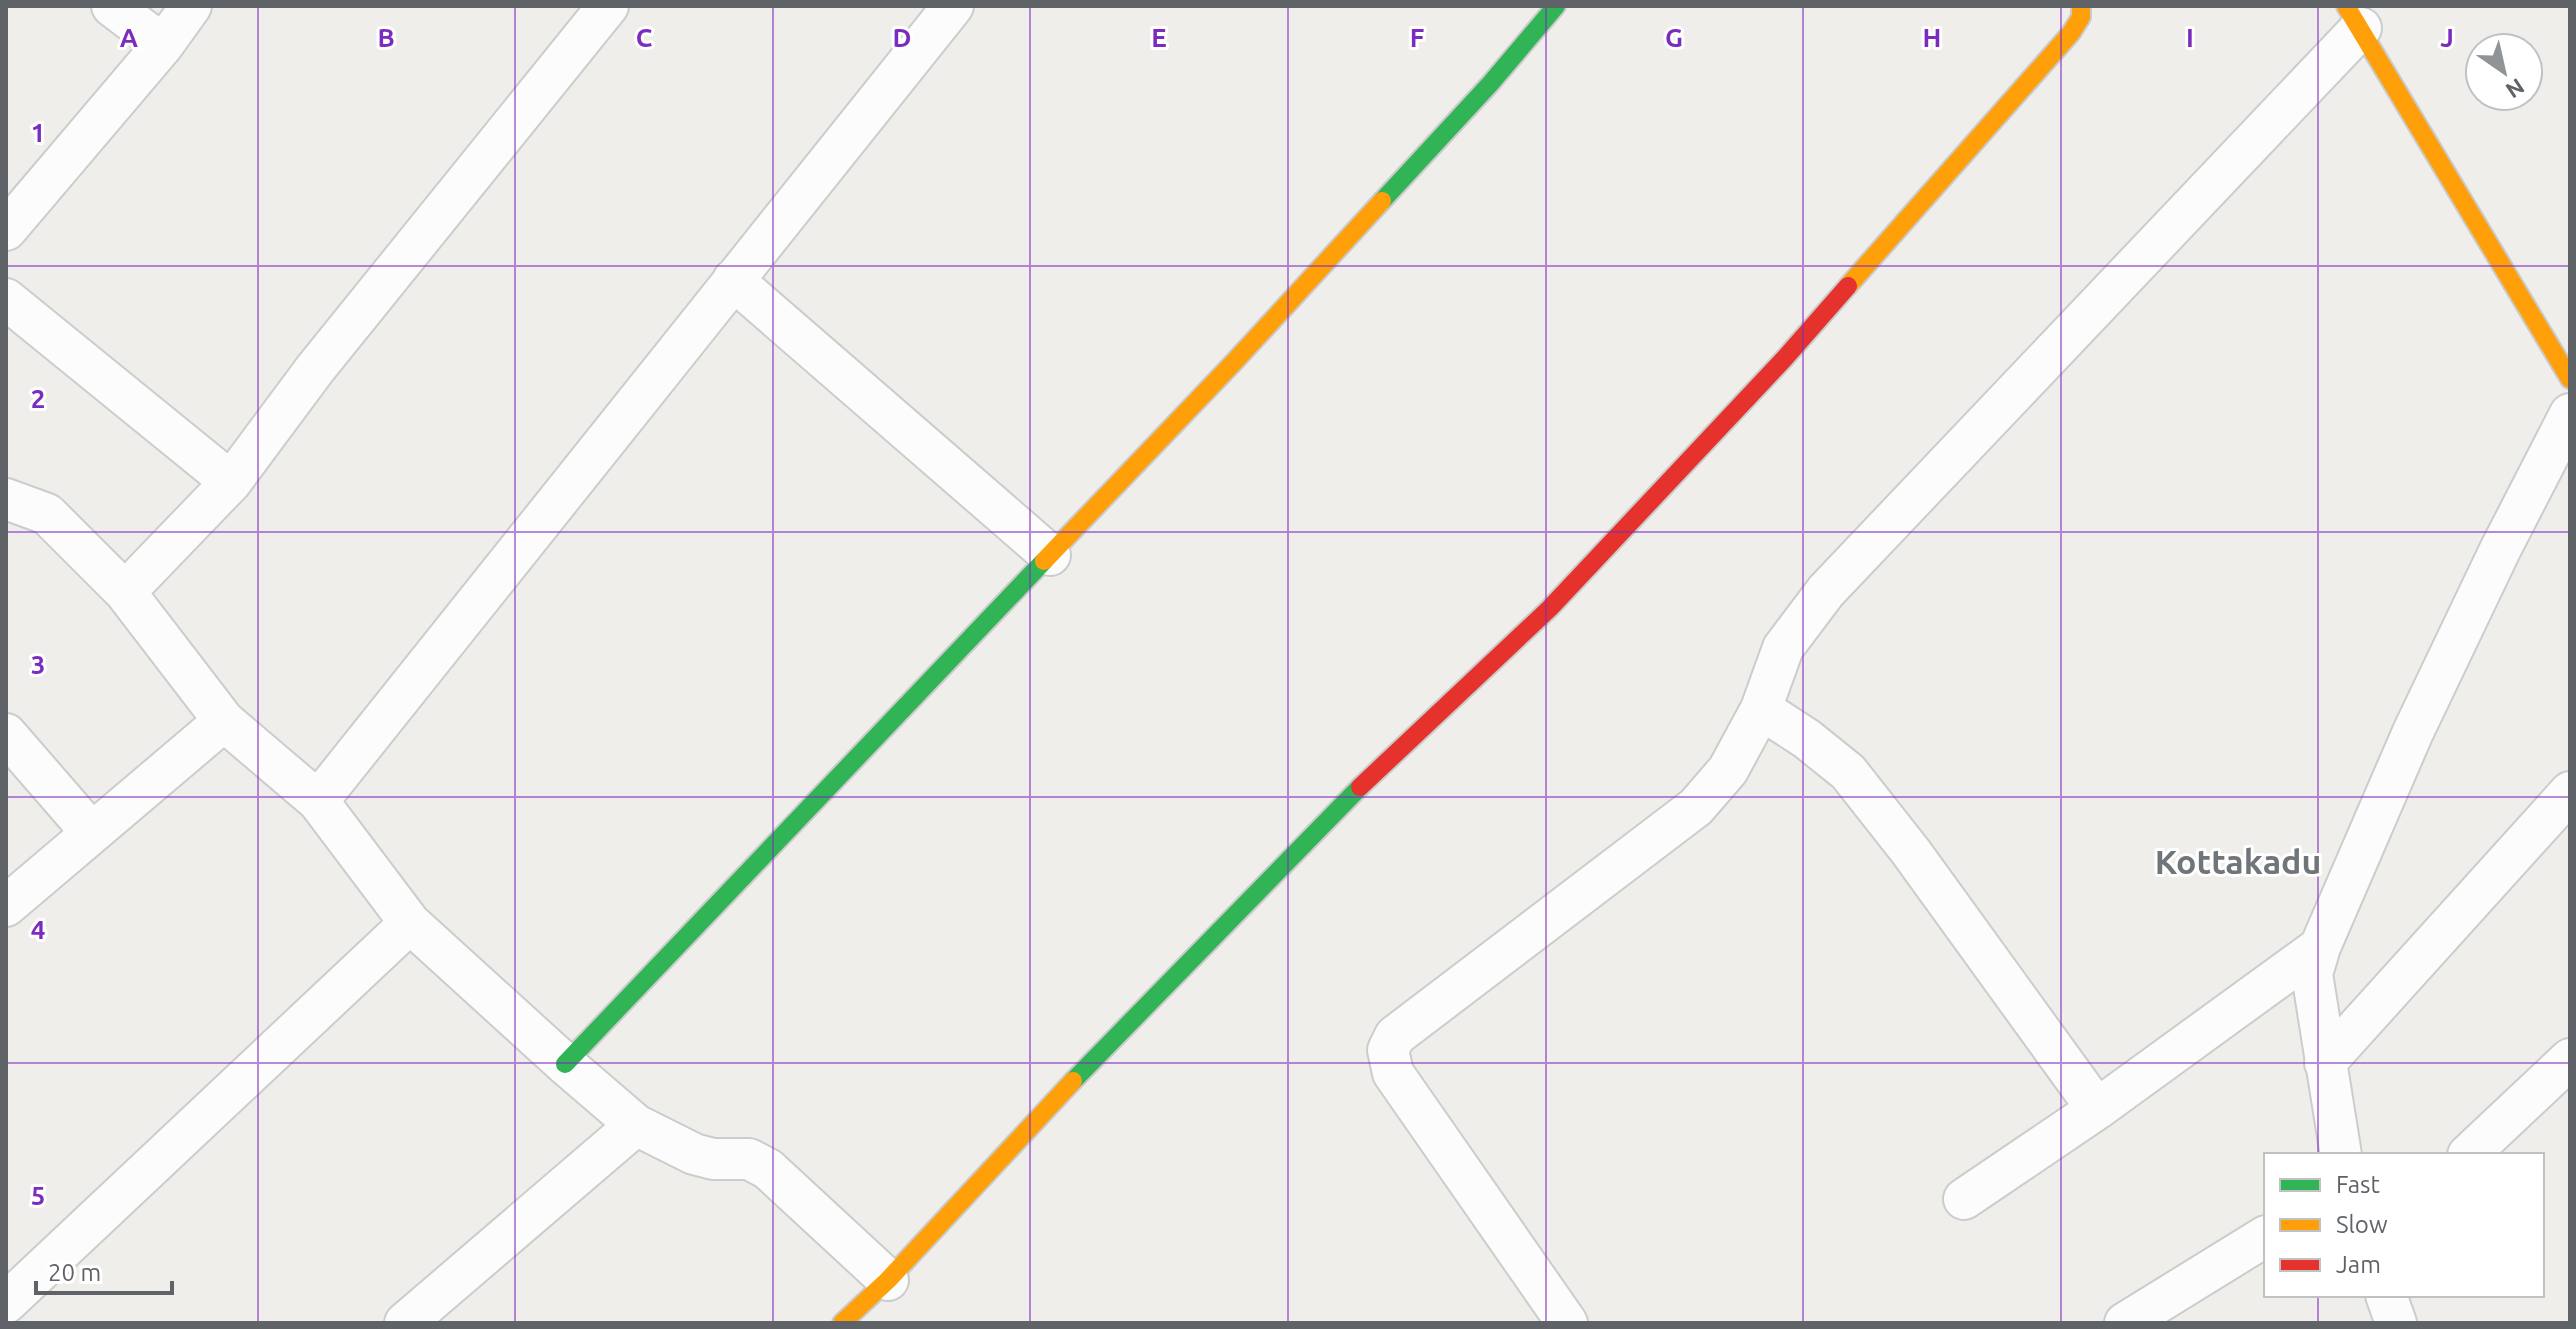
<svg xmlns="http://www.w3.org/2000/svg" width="2576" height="1329" font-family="Ubuntu,sans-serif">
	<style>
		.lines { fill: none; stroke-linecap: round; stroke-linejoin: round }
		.street-casing { stroke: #cbcccc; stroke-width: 44 }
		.fast-casing { stroke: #cacacb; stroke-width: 22 }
		.slow-casing { stroke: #cacacb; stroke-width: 22 }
		.jam-casing { stroke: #cacacb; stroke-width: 22 }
		.street { stroke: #fdfcfc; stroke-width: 40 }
		.fast { stroke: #30b455; stroke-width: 18 }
		.slow { stroke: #ff9f0a; stroke-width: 18 }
		.jam { stroke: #e5322d; stroke-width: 18 }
		.grid { fill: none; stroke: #7b2cbf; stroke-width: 2; stroke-opacity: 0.55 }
		.labels { text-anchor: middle; stroke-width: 6; stroke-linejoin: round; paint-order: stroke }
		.district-label { font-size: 34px; font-weight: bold; fill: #70757a; stroke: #fff }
		.grid-label { font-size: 26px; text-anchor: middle; font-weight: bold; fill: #7b2cbf; stroke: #fff; stroke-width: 6; stroke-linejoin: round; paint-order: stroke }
	</style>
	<rect width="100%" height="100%" fill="#efeeea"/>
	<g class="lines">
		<defs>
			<path id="street" d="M112,6L163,45
				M6,230L163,45L191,6
				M733,280L1050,555
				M6,299L231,482
				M6,499L47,514L125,592L224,721L318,801L410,923L565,1064L636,1125L694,1154L713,1159H749L768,1169L888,1280
				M125,592L231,482L315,369L608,6
				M1761,709L1807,739L1848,772L1911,852L2097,1109L1964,1199
				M6,734L91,832
				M318,801L953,6
				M6,906L224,721
				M2325,1063L2570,792
				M2097,1109L2320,947
				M2341,1155L2312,974L2320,947L2413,732L2500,550L2570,414
				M2468,1155L2570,1059
				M2386,1295L2396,1323
				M6,1303L410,923
				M405,1323L636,1125
				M1567,1323L1393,1073L1388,1050L1395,1036L1696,807L1728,770L1761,709L1783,648L1826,591L2361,28
				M2125,1323L2266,1236"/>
			<path id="fast" d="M1382,201L1490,84L1556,6
				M565,1064L1044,561
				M1073,1081L1360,787"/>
			<path id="slow" d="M2346,6L2570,379
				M1848,286L2071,33L2081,17V6
				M1044,561L1235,361L1382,201
				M842,1323L888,1280L1073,1081"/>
			<path id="jam" d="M1360,787L1550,608L1784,359L1848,286"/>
		</defs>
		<use href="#street" class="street-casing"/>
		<use href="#fast" class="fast-casing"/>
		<use href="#slow" class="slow-casing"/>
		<use href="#jam" class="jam-casing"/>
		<use href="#street" class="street"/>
		<use href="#fast" class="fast"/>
		<use href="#slow" class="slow"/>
		<use href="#jam" class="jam"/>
	</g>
	<path class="grid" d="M258,6V1323M515,6V1323M773,6V1323M1030,6V1323M1288,6V1323M1546,6V1323M1803,6V1323M2061,6V1323M2318,6V1155M6,266H2570M6,532H2570M6,797H2570M6,1063H2570M2318,1295V1323"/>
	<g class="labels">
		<g class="district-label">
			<text x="2238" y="874">Kottakadu</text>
		</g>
	</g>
	<g class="grid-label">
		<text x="129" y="47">A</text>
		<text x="386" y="47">B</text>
		<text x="644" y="47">C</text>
		<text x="902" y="47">D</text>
		<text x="1159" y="47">E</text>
		<text x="1417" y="47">F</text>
		<text x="1674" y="47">G</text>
		<text x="1932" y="47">H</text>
		<text x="2190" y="47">I</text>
		<text x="2447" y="47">J</text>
		<text x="38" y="142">1</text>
		<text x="38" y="408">2</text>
		<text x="38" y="674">3</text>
		<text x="38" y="939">4</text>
		<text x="38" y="1205">5</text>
	</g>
	<rect width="2576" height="1329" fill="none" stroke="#5f6368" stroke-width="16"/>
	<rect x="2264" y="1153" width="280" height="144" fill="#ffffff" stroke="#bfc1c3" stroke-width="2"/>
	<rect x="2280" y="1179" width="40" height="12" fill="#30b455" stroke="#bfc1c3" stroke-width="2"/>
	<text x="2336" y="1193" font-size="24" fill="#5f6368">Fast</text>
	<rect x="2280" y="1219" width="40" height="12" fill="#ff9f0a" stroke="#bfc1c3" stroke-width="2"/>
	<text x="2336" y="1233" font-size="24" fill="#5f6368">Slow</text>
	<rect x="2280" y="1259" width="40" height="12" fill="#e5322d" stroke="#bfc1c3" stroke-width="2"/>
	<text x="2336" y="1273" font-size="24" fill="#5f6368">Jam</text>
	<g transform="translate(2504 72) rotate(146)"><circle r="38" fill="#ffffff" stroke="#bfc1c3" stroke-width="2"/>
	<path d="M0-6L14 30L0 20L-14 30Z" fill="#919496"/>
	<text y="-12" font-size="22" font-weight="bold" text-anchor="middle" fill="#5f6368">N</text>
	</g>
	<path d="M36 1281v12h136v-12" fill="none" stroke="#5f6368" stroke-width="4"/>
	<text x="48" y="1281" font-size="24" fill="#5f6368" stroke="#ffffff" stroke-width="6" paint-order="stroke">20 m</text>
</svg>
